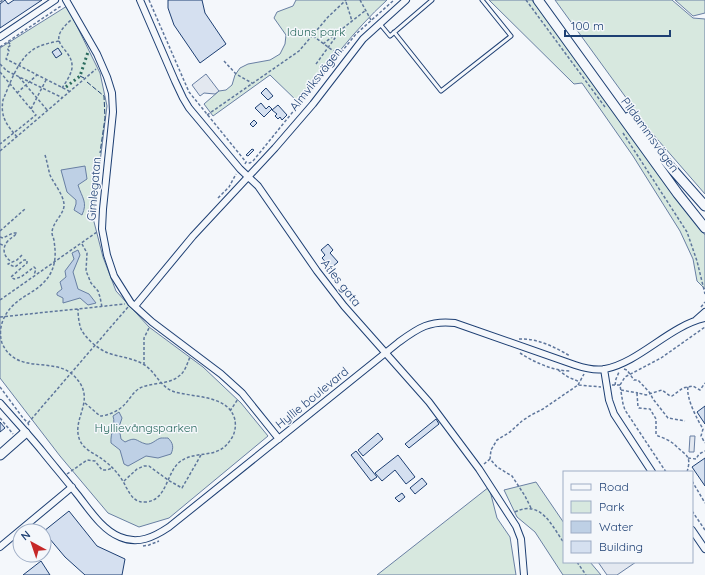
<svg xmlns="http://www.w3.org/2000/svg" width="705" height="575" font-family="Quicksand,sans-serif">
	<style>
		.green { fill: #d7e8df; stroke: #687fa3 }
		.parking { fill: #e3e8f0; stroke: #687fa3 }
		.water { fill: #bed0e5; stroke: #687fa3 }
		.building { fill: #d5e0f0; stroke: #1d3f73 }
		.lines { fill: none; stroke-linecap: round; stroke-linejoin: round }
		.lane-casing { stroke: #1d3f73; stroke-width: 5 }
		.street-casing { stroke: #1d3f73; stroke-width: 8 }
		.secondary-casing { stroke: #1d3f73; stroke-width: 11 }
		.path { stroke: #5e769c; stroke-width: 1.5; stroke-dasharray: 3 2; stroke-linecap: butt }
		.lane { stroke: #f4f7fb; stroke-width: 3 }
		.street { stroke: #f4f7fb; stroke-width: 6 }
		.secondary { stroke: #f4f7fb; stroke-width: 9 }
		.hedge { stroke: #2c6c60; stroke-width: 3; stroke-dasharray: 2 3; stroke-linecap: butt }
		.fence { stroke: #1d3f73; stroke-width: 1; stroke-dasharray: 5 2; stroke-linecap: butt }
		.labels { text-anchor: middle; stroke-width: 3; stroke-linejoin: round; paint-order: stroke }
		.park-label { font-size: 12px; fill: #2c6c60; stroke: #f4f7fb }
		.street-label { font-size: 12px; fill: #1d3f73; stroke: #f4f7fb }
	</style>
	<rect width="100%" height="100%" fill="#f4f7fb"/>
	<path class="green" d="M296,0H387C353,31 327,67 299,103L270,75L213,116L204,104L219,91L226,90L232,85L235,75L240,68L248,64L270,60L280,54L285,44L286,35L274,18L277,12L293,6Z
		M489,0H532L705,235V289L697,281L693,259L680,231L633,156L582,83L574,84Z
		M555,0H672L693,18L705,19V194L651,132Z
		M675,0H705V13L693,16Z
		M67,6L100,73L107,106L93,218L103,257L116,291L149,327L203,367L241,403L268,436L169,518L139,527L108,513L60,456L0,378V48Z
		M536,482L564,523V562H590L601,575H563L535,532L517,517L504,490Z
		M489,487L497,518L510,537L516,575H377Z"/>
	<path class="parking" d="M206,74L219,91L215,94L204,93L200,96L192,85Z
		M690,436H695L694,452H689Z
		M598,562H636L617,575H607Z"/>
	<path class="water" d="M85,166L87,179L78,185C82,198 88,202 82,215L74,210L76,204V200L67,192L61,170Z
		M78,250L80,255L73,272L78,289L89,294L96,303L88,305L80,298L63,303V298L57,295V293L62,289L60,282L66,277L65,271L74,259L72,253Z
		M119,412L122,418L119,427L121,439L125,442C137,436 135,441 146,444C152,445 156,439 161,438C162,438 167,438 168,438C173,443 174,447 171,454L158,458L146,456L128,466L124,464L120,450L111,443C110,433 116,425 113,416Z"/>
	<path class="building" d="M5,0L8,4L14,0H42L0,28V4Z
		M168,0H202L205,13L226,44L200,63L174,25L168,8Z
		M58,48L62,54L56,58L52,52Z
		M266,88L273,96L268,100L261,93Z
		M261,103L266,109L269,106L272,109L264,117L255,108Z
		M278,105L287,115L282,120L280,117L278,119L275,116L277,114L272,110Z
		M254,120L257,123L253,127L250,124Z
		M252,149L254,150L248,156L246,155Z
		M328,244L333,250L330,253L338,262L331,268L322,258L325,255L321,250Z
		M705,406V424L697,412Z
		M436,419L439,424L409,448L405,444Z
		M0,422L5,428L0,432Z
		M378,433L383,439L363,456L358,450Z
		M356,451L377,477L371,481L351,455Z
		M398,455L415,477L406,484L395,470L382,481L375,473Z
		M705,458V486L692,467Z
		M422,478L427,484L415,494L410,488Z
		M402,493L405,497L399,502L395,498Z
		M69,511L97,546L125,559L122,575H85L65,557L44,532V531Z
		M41,561L50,575H23Z"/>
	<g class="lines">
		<defs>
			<path id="lane" d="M380,24L390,36L432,0
				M394,32L441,91L511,36L482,0"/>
			<path id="street" d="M66,0L97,54L107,77L112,93L113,112L103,209L102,229L107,255L114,276L131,303L152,322L221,374L242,393L279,439
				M140,0L175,81L183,98L189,108L240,169L258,186L317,271L344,306L429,402L479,469L516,526L521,539L524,575
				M0,37L55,0
				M135,306L193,236L275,148L313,104L363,39L406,0
				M696,320L705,312
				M604,369L609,400L614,414L652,472
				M0,403C14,419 29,435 42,451C54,466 66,480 77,494C89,509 102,530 120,537C138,545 154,537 169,527L399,342C418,328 430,320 455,323L575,365C584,368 595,371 605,369C640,362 669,326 705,318
				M692,530L705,549
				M0,547L72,487"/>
			<path id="secondary" d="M538,0L678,194L705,228
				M629,117L674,171L705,206
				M0,455L25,433"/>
		</defs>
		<use href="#lane" class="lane-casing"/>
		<use href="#street" class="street-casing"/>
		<use href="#secondary" class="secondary-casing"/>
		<path class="path" d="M149,0L189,92L246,162
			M360,0L371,20
			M526,0L605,107
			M0,2L3,0
			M346,2L352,21
			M313,36L339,55
			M8,42L11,45L7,48L9,51L6,59L69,91
			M323,44L366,10
			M0,47L61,6
			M224,61L236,74L252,83
			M0,64L7,71L63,98
			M316,64L335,38L334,36
			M0,72L36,115L0,144
			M19,77L48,111
			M62,88C66,82 71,75 72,68C74,47 42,45 71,20
			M17,93L37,75
			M31,109L46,80
			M207,115L299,51L328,17L346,0
			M623,133L687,232L697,261L705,294
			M17,137C7,125 0,117 3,100C9,86 17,62 30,52C38,45 49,43 59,41
			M0,151L96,69
			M45,155C47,161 48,168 50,175C54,184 63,194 64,204C65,214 52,222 52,233C52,236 54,238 54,241C56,253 56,265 49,276C36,296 11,296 2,323C0,329 0,337 2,343C16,375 52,357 72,374C99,398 72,416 79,438C82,449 94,453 102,459C112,466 121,476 126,487C131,496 135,503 146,502C168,500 166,471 181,461C196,450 219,460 231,439C235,434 236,426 235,420C229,394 192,398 172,391C159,385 155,371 143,364C132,358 120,357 108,353C98,349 86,339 81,329C79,323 78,316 78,309
			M245,164L246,162L250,163L253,161L356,34L394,0
			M218,198L229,187L236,174
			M0,231L25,209
			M0,237L3,238L13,233H17C14,237 10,238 7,242C1,250 5,258 12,262
			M0,244L5,246
			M82,244L87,253L86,271L91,283L98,291L100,297L102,307
			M22,255L17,260L8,264L15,267L24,260H27V263L11,277L14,279L21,277L34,267L36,269L34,275
			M0,300L97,232
			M701,307L705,302
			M0,317L125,304
			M519,339C537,338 555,347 570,356
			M520,353C534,362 553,371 570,371
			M144,365V338L149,328
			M624,369L627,370L634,380H638L650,393L653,399L668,418L685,421
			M558,370L568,377L580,382
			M578,385L584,374
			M612,385H620
			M615,385L616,379L619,372
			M0,387L23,418L28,423L29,426
			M688,387C686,398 697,419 703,429L701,436L705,443
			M621,390L638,393
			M85,403L100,416C108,416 120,410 125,404C130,399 133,392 140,388C152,382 169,385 179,376C185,372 187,364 190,357
			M230,411L238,399
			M0,418L13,434
			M28,423L128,307
			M688,458L696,459L699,454L705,451
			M484,464L490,459
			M666,472L625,410L623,404L620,385L625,377L661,358L705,327
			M687,472C692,455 686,456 675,445C671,441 664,438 658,436L656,434V419L650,409L639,408L638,407L637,394L638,393L646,395L662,390L670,396H672L683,388L693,386L700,390L705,383
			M67,474L87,460L95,461L102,470H107L112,468
			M124,481L137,469L144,466H149L168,480L182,488L201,455
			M692,481L705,503
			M531,508L525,496L512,476L497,467L490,459L491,450L497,440L510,432L522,421L531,415L543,409L578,385L601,387
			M692,511L705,530
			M515,512C541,499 552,526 564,543
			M143,546L149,545L159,541
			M577,562L586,575"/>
		<use href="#lane" class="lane"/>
		<use href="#street" class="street"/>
		<use href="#secondary" class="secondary"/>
		<path class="hedge" d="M66,87L80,76L88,52"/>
		<path class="fence" d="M80,76L84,78
			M87,82L104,96L105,118L100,153"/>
	</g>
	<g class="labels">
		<g class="park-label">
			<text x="316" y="36">Iduns park</text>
			<text x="146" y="432">Hyllievångsparken</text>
		</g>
		<g class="street-label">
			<text transform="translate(316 79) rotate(-52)" y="4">Almviksvägen</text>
			<text transform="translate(650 135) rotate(54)" y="4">Pildammsvägen</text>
			<text transform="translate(94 189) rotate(-85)" y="4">Gimlegatan</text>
			<text transform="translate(341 283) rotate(52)" y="4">Atles gata</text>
			<text transform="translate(312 398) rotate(-39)" y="4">Hyllie boulevard</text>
		</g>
	</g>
	<rect x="563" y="471" width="130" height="92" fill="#f4f7fb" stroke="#9eadc5"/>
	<rect x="571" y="484" width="20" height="6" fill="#f4f7fb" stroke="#9eadc5"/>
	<text x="599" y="491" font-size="12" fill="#1d3f73">Road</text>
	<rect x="571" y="501" width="20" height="12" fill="#d7e8df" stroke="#9eadc5"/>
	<text x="599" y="511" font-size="12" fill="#1d3f73">Park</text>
	<rect x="571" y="521" width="20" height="12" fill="#bed0e5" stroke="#9eadc5"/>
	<text x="599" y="531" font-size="12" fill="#1d3f73">Water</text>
	<rect x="571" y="541" width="20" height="12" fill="#d5e0f0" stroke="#9eadc5"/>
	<text x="599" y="551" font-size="12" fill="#1d3f73">Building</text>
	<g transform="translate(32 543) rotate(320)"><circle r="19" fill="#f4f7fb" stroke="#9eadc5"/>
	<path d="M0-3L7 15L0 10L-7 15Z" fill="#c62828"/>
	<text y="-6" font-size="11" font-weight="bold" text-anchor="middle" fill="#1d3f73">N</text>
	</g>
	<path d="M565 30v6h105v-6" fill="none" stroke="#1d3f73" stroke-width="2"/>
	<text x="571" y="30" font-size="12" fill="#1d3f73" stroke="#f4f7fb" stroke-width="3" paint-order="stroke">100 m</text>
</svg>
